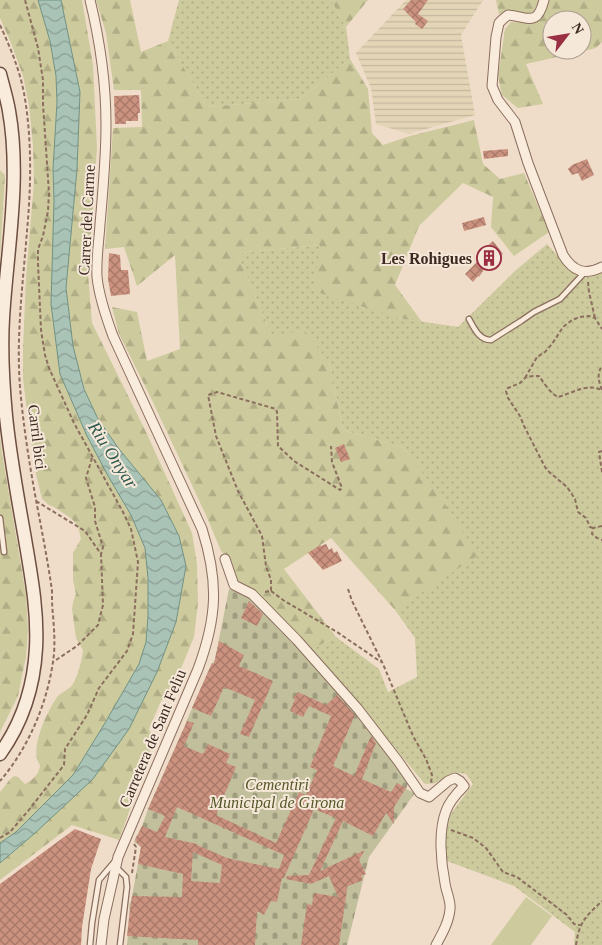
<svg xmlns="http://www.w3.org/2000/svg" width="602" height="945" font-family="'Times New Roman',serif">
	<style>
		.farmland { fill: url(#farmland-rules) }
		.grass { fill: url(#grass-dots) }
		.forest { fill: url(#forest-firs); fill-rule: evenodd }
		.cemetery { fill: url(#cemetery-stones) }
		.pitch { fill: #cdca9d }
		.water { fill: url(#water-waves); stroke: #709283 }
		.building { fill: url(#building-cross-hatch); fill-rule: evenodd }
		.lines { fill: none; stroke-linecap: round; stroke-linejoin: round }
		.lane-casing { stroke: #8b6e5e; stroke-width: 7 }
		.street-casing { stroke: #8b6e5e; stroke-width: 11 }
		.secondary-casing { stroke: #6d4f41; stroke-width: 15 }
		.path { stroke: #8b6e5e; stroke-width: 2; stroke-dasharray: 4 2.5; stroke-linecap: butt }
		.lane { stroke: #f9ecdd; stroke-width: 4.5 }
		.street { stroke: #f9ecdd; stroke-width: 9 }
		.secondary { stroke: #f9ecdd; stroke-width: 12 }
		.labels { text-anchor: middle; stroke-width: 4; stroke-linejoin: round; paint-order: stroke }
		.street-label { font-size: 16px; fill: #3c2921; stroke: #f6e8d9 }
		.poi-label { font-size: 16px; font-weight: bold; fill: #3c2921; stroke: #f6e8d9; text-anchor: end }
		.park-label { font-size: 16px; font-style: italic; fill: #555828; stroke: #f6e8d9 }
		.water-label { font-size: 18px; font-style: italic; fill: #315b51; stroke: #f6e8d9 }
	</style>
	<defs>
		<pattern id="farmland-rules" width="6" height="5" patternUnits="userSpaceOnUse" patternTransform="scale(1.25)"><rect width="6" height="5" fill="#e4d5b7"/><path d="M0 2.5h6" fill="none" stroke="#c4b79d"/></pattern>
		<pattern id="grass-dots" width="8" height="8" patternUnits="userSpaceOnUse" patternTransform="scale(1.25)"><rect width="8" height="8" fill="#cdca9d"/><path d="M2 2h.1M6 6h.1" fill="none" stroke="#b1ae87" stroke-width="1.8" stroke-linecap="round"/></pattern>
		<pattern id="forest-firs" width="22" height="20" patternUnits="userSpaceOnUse" patternTransform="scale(1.25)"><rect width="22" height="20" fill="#cdca9d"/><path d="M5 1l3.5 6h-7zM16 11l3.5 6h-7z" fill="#b1ae87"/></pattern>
		<pattern id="cemetery-stones" width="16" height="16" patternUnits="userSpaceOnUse" patternTransform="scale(1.25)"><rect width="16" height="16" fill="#c2c09c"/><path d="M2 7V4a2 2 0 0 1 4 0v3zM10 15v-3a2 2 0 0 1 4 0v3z" fill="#9f9c7f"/></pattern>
		<pattern id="water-waves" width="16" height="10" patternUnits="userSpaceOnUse" patternTransform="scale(1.25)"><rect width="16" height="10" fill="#aac3b7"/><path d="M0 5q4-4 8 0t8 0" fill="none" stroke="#8c9e94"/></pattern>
		<pattern id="building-cross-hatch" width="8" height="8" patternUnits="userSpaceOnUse" patternTransform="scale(1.25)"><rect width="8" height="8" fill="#cc9280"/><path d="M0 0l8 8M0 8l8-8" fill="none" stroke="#a77768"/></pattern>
	</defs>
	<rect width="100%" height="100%" fill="#efddc9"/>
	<path class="farmland" d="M406,0H483L461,35L475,115L409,134L376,124L371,88L356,53Z"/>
	<path class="grass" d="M179,0H331L346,27L350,59L301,99L207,107L168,41Z
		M547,244L573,273L585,278L602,271V945H574L575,932L514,886L447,861L445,838L450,815L473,784L466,774L453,772L436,783L425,784L312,649L336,637L379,669L388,692L417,677L415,638L395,610L476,555L405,448L343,430L329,362L272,336L237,253L320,245L398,318L458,327L515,271Z"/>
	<path class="forest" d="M0,0H38L50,41L56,76L57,102L53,169L60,374L87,436L108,476L131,515L145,548L148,578V616L146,642L139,664L105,723L73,775L16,832L0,843V792C5,787 8,780 14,776L18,777L25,784C33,780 40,773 40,765C28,751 48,709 58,696C62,692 70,689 73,684C78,676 82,659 83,650L76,638L72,609L73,602L76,594L73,580V553L81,539L78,526L72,519L54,507L49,505L42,499L36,474L28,421L23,378V349L26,277L34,182L33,146L29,105L23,76L11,43L0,18Z
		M61,0H82L93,65L97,148L88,273L92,323L147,434L192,533L197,564L198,603L194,637L172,690L161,701L149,729L154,741L119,840L72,825L0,880V863L34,834L129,729L157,672L176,622L186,566L119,449L98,419L84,389L73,346L66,288L77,169L80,92Z
		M96,0H130L141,52L168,41L207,107L301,99L350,59L368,89L372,133L383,145L410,136L474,120L483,164L500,179L524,173L549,232L514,256L491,227L493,197L463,183L419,226L395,285L422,322L398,318L314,291L320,245L237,253L272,336L304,330L329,362L343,430L405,448L452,514L477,556L395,610L331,538L284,569L336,637L312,649L251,590L236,584L226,556L221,551L206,515L151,398L119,334L112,307L137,312L147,361L180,349L175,255L137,286L124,247L105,249L113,128L142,127L141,90H114L106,33Z
		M331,0H368L346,27Z
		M496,0H540L534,14L528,15L499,14Z
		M547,0H602V42L596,48L526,64L543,104L518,108L502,95L498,76L505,29L511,22L531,23L541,19ZM552,20H582V50H552Z
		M0,170L5,175L0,258Z
		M0,437L2,453L26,595L28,630L26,657L18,696L0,732Z"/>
	<path class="cemetery" d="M229,589L251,598L254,600L357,712L406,778L408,784L406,789L415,793L369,857L347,945H127L130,909H129L130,902H131L141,847L134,842L137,835H139L148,809L183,730H184L187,723L186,722L212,663H213L215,659Z"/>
	<path class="pitch" d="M526,897L552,916L531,945H491Z"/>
	<path class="water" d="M38,0H61L80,92L77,169L66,288L73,346L84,389L98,419L119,449L161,500L179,536L186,566L176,622L157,672L129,729L93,779L34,834L0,863V843L16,832L73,775L105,723L139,664L146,642L148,616V578L145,548L131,515L108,476L87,436L60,374L51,304L54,201L53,169L57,102L56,76L50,41Z"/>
	<path class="building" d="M411,0H428L418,14L428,21L422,29L415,24L416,22L403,9Z
		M139,95L140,113H138V121H126V124H115L114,96Z
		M508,149V156L484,159L483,151Z
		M587,159L594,175L582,181L578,173L572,175L568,169L572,165Z
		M484,217L486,225L464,231L462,223Z
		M493,241L503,254L485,268L479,277L478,276L473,282L465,274L484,255L481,251Z
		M109,253L120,255L121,270H128L130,294L111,296L108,279Z
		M344,444L350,459L341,462L335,448Z
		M326,544L329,550L332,548L334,553L337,551L342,561L323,570L308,553L320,545L321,546Z
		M249,601L263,614L257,626L241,618Z
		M219,641L244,655L239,666L273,681L249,737L240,734L255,700L224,687L211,716L192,708L212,663L214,664Z
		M298,692L326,705L337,695L355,715L333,766L354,776L371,736L376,743L362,779L391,792L397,783L406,788L394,807V824L386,813L373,836L343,821L320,871L365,850L359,860L366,874L361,876L363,880L346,887L347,890L339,945H301L307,904L312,905L314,893L338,897L329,876L311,884L286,879L287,876L309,875L336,818L314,809L284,878H282L277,902L271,901L264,915L257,911L255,945H198V940L127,936L130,909L132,896L182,897L183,874L138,864L141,847L137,843L135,840L142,826L157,832L165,816L148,809L187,721L194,723L184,746L203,754L208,744L230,754L226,763L236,767L216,815L276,843L299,792L306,795L317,770L310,767L331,716L309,706L303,717L290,711L295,699L293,698ZM177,807L284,855L279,869L227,858L197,845V844L165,837ZM193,852L222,865L220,883L191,881Z
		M75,829L101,839L91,869L82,927L81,945H0V884Z"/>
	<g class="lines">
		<defs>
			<path id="lane" d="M469,319C474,328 479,340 491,340L521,321L534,312L560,299L585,272
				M0,518L4,552
				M117,868L126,877L127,887L120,945
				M90,945L92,923L99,880L116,860"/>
			<path id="street" d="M90,0C100,41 106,82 106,125C106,158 103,191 100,224C99,241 96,259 97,277C99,297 106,317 113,336L202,529C219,582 217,618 198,669L118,857L104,919L101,945
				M544,0C537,27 529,17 508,15L503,19L499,23L496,37L492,86L498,100L515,122L528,163L563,255C573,271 584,276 602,267
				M225,559L234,585L252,594L297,640L358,709L398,761L420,793L429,797L448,781L455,778L460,781L464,786C457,793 449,802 446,811C438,831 441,863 445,883C446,892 451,900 450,909C449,922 442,934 436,945"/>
			<path id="secondary" d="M0,74C3,86 7,99 9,111C21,178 7,251 3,318C1,350 3,384 6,416C10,457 18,499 25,539C31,575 38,611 36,648C34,686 22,723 0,754"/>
		</defs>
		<use href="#lane" class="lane-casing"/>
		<use href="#street" class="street-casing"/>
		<use href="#secondary" class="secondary-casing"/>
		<path class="path" d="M0,25C11,49 21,73 25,99C32,142 31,188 27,231C23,283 16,335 20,387C24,434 32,480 41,526C45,548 49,569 52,591C52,599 52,607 53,615C54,628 55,641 54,654C49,699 30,746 0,781
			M588,282L589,292L595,318
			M525,378L537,357L545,352L552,344L563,327L572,320L580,317L589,316L595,318L602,329
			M602,390C598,379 597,375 602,365
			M602,451L599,452L602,472
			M92,458L86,478L95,507V521L103,547L101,554
			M36,501L85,531L101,554L103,605L98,625L77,646L53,662
			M602,526L593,528L592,534L597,538L602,540
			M593,528L590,527L586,518L578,512L575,499L567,487L548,471L545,467L524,426L520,416L508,398L506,391L508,388L520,383L526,377C530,376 535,376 539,376C544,383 550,393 558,397C573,393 586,383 602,390
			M348,589L352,601L383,664L413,736L426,759L432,775L431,783
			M271,591L283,600L337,632L381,662
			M265,592L271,591V580L266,566L262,536L238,491L216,436L208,395L217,392L276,409L277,412L278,446L294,461L340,490L342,488L332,462L331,446
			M451,830L473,838L486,848L503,872L517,877L567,915L574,924L580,925
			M0,838L10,832L28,811L64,765L65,749L87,715L99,688L127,651L133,634L138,562L131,529L123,512L74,423L49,368L45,355L41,330L38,263V249L43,236L48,211L49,193L43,104V80L38,48L25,0
			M132,873L136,847L134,844
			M576,945C579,922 586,916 602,901"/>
		<use href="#lane" class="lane"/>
		<use href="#street" class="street"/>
		<use href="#secondary" class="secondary"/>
	</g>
	<defs>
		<symbol id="building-ring" viewBox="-11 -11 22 22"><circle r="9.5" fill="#f6e8d9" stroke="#9a2e42" stroke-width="1.5"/><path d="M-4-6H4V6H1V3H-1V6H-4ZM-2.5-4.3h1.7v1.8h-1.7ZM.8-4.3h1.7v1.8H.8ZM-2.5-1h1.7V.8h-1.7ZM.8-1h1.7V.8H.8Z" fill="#9a2e42"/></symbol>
	</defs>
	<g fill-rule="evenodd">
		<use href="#building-ring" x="475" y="244" width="28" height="28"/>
	</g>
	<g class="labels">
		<g class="street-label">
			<text transform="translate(86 220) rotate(-87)" y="6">Carrer del Carme</text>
			<text transform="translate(38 437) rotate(83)" y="6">Carril bici</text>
			<text transform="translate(152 738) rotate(-67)" y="6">Carretera de Sant Feliu</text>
		</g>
		<g class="poi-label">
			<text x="472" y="264">Les Rohigues</text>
		</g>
		<g class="park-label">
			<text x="277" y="790">Cementiri<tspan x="277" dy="18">Municipal de Girona</tspan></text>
		</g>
		<g class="water-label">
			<text transform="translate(113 455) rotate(57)" y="6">Riu Onyar</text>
		</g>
	</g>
	<g transform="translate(567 35) rotate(59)"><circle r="24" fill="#f6e8d9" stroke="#ac9c8f"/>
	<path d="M0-4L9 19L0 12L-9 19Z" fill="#9a2e42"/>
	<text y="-8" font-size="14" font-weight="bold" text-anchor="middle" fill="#3c2921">N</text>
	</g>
</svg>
